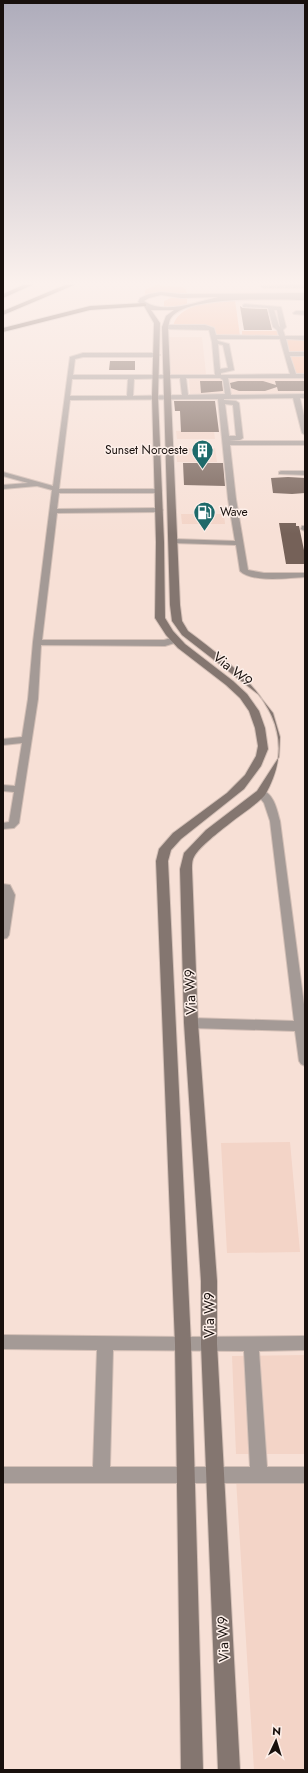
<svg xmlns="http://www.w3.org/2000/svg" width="308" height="1773" font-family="Jost,sans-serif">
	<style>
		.built { fill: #f3d4c7 }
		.green { fill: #f7b89c }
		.building { fill: #756158 }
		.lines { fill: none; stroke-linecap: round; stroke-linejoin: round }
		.street-casing { stroke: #d3bfb6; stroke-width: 2 }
		.secondary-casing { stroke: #d3bfb6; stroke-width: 2 }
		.highway-casing { stroke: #d3bfb6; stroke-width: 2 }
		.street { fill: #a49a96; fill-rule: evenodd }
		.secondary { fill: #847670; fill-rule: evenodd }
		.highway { fill: #59463e; fill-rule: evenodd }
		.labels { text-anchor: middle; stroke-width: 3; stroke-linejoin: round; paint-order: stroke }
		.far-poi-label { font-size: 12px; fill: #18100d; stroke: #fdefe9; text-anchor: end }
		.street-label { font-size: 14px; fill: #18100d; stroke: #fdefe9 }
	</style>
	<rect width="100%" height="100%" fill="#f7e0d6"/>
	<path class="built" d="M168,337H202L206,374H171Z
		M189,379H305V394H190Z
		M176,431H214L215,439H177Z
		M176,448H215L217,462H177Z
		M181,514H224L225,524H182Z
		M290,1142L300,1252L227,1253L221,1143Z
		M305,1355V1454H236L232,1356Z
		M236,1479H305V1770H254Z"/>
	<path class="green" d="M156,285L182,287L186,289L187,295H145V290Z
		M171,298H187V304L164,309V301Z
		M224,300H235L240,336L216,337L215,329L212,327L173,326C178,306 206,303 224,300Z
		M242,331H277L278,336H242Z
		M286,338H305V353H289Z
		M289,355H305V375H294Z"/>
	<path class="building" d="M240,306L243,308L267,309L272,330H244Z
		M110,361H135V370H109Z
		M200,381H222L223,391L201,393Z
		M238,381H263L276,385L275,381H304L305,391H278L277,387L265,391H239L231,388L230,383Z
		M174,401H215L219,432H181L180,411H175Z
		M183,463H223L225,486L184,485Z
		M288,477L305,478V493L292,494L273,493L271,478Z
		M279,523H296V526H299L305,555L304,564H286Z"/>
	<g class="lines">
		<defs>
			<path id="street" d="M305,285V288H263L260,286Z
				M245,304L281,307L286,327L283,330L285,336H305V340L286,339L289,352H305V356H290L296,374H305V378H228L231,395L305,394V398H300L305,420V435L302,433L293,398L224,399V400L236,401L239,403L243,438L240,440L229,441H305V445H230L236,499L248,570L264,573H305V577C289,578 252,583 240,571L236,545L173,543L169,541L173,539L235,541L228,499L218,399L70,400L59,489H158L162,491L158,493H59L57,509L159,508L163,510L159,512L57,513L42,640H164L175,637L179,640L178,642L165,646L41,645L38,699L19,823L14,828L3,829V823L9,822L14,792L3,791V785L15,786L22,743L3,745V739L22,737L28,699L33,642L52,490L37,486L3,489V485L28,483L3,476V472L53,486L70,357L83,353H157L160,355L157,357H83L75,359L73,375H215L212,342L209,330L165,329L162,327L165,325H205L214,328L216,335L279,336L277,330L273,327L268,308L243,307V305ZM274,310H277L280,327L279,326ZM217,339H280L290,374L221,375V373L234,370L229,344L218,341ZM218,344L223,345L228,368L220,369ZM180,378L182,395L133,396L134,379ZM186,378H220L223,380L225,394L188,395ZM72,379H128L127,396H70ZM225,404L233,405L236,436H229Z
				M296,311H305V315L294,314L293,313Z
				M281,471H305V475L279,474V472Z
				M302,526H305V531L301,529Z
				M261,790C274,793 277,810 280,821L305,1012V1066L301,1064L299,1061L295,1031L191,1028L187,1026L185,1023L187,1020L191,1018L294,1021L270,821L264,803L256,793Z
				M3,884L10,885L15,895L9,935L7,938L3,939Z
				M3,1335L183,1337L305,1336V1350L259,1351L267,1467H305V1483H3V1467H93L97,1350L3,1349ZM113,1350L244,1351L250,1467H110Z"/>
			<path id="secondary" d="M161,292L181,294L305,293V300C277,300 186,295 171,318C169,320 169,325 168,327L180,605L182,621L188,631C242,672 308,720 265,795C255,806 241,814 229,824C220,831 199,847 194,857C192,860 192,866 192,869L198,1023L217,1281V1344L240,1770H218L201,1344V1281L184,1023L180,869L184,853L206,830L257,791L279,757L280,737L273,713L258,694L182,635L172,621L170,605L162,327L166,316L174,310H151L160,323L158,397L164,542L165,618L173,631L185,644L233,681L247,694L259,711L265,728L268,749L261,766L244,789L181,839L171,850L168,861L191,1344L203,1770H181L175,1344L156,861L159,849L173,833L227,793L245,775L256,756L258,746L255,728L249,711L240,698L226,685L178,648L166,635L155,618L156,542L152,397L154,323L144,306L138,302L140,298L149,294ZM161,295L181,298L218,297C196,302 164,315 144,301L149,298Z"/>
			<path id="highway" d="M23,285H32L3,298V294Z
				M65,285H74L3,315V311Z
				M144,303L146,304V306L90,310L3,332V328L90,306Z"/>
		</defs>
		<use href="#street" class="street-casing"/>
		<use href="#secondary" class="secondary-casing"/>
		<use href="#highway" class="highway-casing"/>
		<use href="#street" class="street"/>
		<use href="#secondary" class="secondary"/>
		<use href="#highway" class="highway"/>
	</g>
	<linearGradient id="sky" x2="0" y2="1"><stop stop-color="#aeacbb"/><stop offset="0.53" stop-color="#fbf1ed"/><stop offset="1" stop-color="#fbf1ed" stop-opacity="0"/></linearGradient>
	<rect width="308" height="534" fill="url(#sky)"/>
	<defs>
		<symbol id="building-pin" viewBox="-11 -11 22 30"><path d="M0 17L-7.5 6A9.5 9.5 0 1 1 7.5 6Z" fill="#1e6a6a" stroke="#fdefe9"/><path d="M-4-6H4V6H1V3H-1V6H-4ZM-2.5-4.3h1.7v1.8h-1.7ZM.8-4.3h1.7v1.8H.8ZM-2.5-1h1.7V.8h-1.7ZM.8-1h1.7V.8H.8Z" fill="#fff"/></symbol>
		<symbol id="fuel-pin" viewBox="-11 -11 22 30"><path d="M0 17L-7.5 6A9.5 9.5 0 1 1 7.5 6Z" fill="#1e6a6a" stroke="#fdefe9"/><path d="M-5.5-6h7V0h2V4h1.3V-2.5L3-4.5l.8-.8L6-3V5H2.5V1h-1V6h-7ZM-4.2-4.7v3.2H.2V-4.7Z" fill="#fff"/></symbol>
	</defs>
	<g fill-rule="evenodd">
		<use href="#building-pin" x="190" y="438" width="25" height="34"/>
		<use href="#fuel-pin" x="192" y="500" width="25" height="34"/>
	</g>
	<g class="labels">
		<g class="far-poi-label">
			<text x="188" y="454">Sunset Noroeste</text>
			<text x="220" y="516" text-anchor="start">Wave</text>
		</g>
		<g class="street-label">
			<text transform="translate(233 669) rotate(38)" y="5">Via W9</text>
			<text transform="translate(190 992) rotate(-92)" y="5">Via W9</text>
			<text transform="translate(209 1315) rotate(-90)" y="5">Via W9</text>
			<text transform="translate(223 1639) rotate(-92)" y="5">Via W9</text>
		</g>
	</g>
	<rect width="308" height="1773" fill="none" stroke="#18100d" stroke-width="8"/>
	<g transform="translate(276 1741) rotate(4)" stroke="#fdefe9" stroke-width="3" paint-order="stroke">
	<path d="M0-3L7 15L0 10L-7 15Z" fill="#18100d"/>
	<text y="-6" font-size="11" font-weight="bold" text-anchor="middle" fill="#18100d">N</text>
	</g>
</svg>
